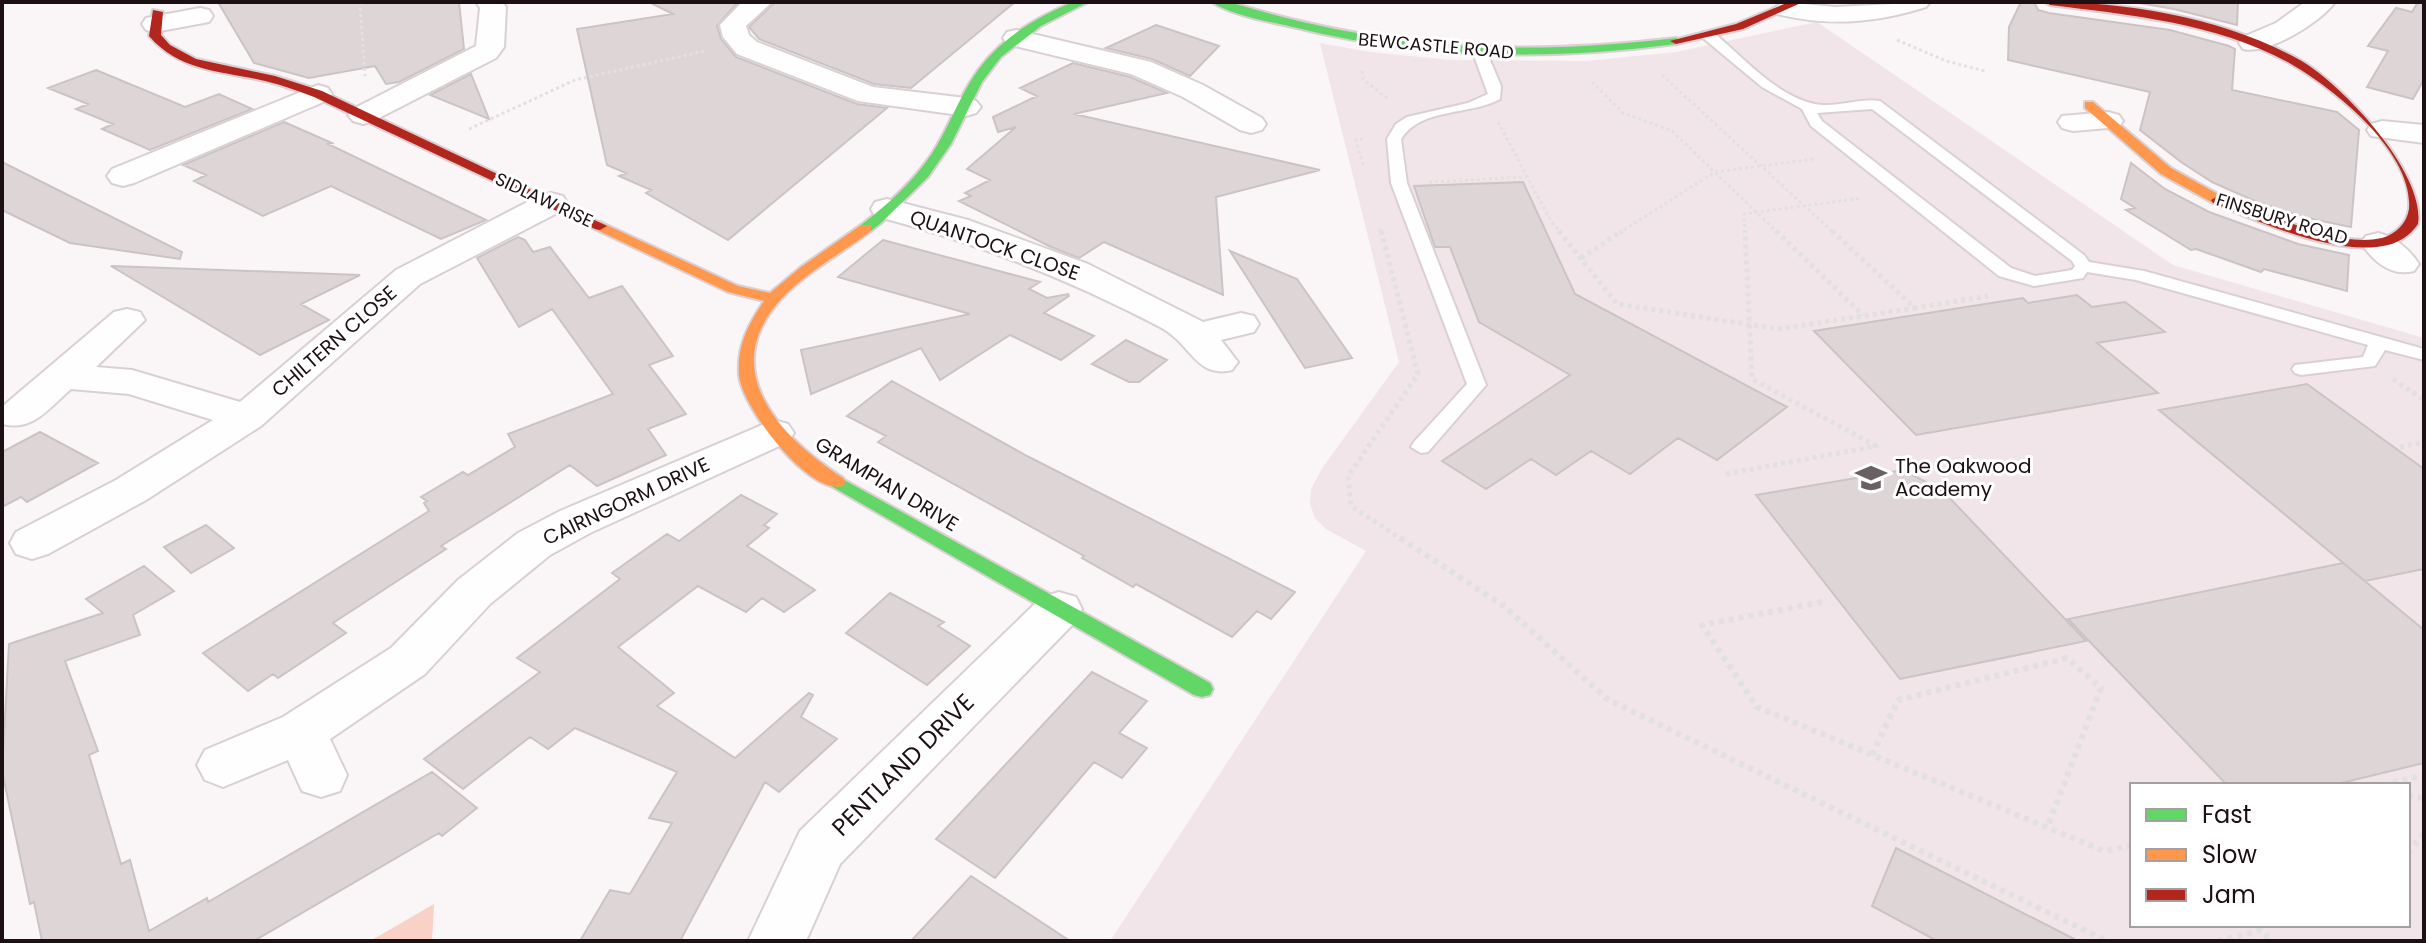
<svg xmlns="http://www.w3.org/2000/svg" width="2426" height="943" font-family="Poppins,sans-serif">
	<style>
		.built { fill: #f1e5e9; fill-rule: evenodd }
		.forest { fill: #f9d1c6 }
		.building { fill: #ded5d6; stroke: #ccc4c4; stroke-width: 2 }
		.lines { fill: none; stroke-linecap: round; stroke-linejoin: round }
		.lane-casing { stroke: #dad0d3; stroke-width: 4 }
		.street-casing { stroke: #dad0d3; stroke-width: 4 }
		.fast-casing { stroke: #dad0d3; stroke-width: 4 }
		.slow-casing { stroke: #dad0d3; stroke-width: 4 }
		.jam-casing { stroke: #dad0d3; stroke-width: 4 }
		.path-far2 { stroke: #e2e0e1; stroke-width: 3; stroke-dasharray: 3 3; stroke-linecap: butt }
		.path-far1 { stroke: #e2e0e1; stroke-width: 5; stroke-dasharray: 4 4; stroke-linecap: butt }
		.path { stroke: #e2e0e1; stroke-width: 6; stroke-dasharray: 5 5; stroke-linecap: butt }
		.lane { fill: #fefefe; fill-rule: evenodd }
		.street { fill: #fefefe; fill-rule: evenodd }
		.fast { fill: #63d668; fill-rule: evenodd }
		.slow { fill: #ff974d; fill-rule: evenodd }
		.jam { fill: #b3261e; fill-rule: evenodd }
		.labels { text-anchor: middle; stroke-width: 6; stroke-linejoin: round; paint-order: stroke }
		.far-street-label { font-size: 18px; fill: #1c1014; stroke: #fff }
		.street-label { font-size: 20px; fill: #1c1014; stroke: #fff }
		.poi-label { font-size: 20px; fill: #1c1014; stroke: #fff; text-anchor: start }
		.near-street-label { font-size: 24px; fill: #1c1014; stroke: #fff }
	</style>
	<rect width="100%" height="100%" fill="#faf5f7"/>
	<path class="built" d="M1817,22L2173,265L2424,338V941H1110L1366,551L1326,529L1315,518L1310,504L1311,489L1323,467L1399,362L1320,43L1370,52L1451,60L1587,61L1676,52ZM2132,785H2408V925H2132Z"/>
	<path class="forest" d="M434,904L432,941H370Z"/>
	<path class="building" d="M218,2H459L464,49L399,82L386,84L375,66L309,78L254,63Z
		M649,2H738L717,26L721,39L736,57L857,104L887,108L728,240L646,193L651,190L619,176L626,173L607,165L577,29L673,14Z
		M775,2H1015L911,88L874,84L759,39L749,27Z
		M2021,2H2034L2038,10L2049,13L2170,30L2229,46L2235,49L2232,90L2337,112L2359,130L2351,227L2307,218L2257,202L2212,182L2181,162L2140,130L2150,92L2008,60L2009,27Z
		M2133,2H2238L2237,25L2174,9Z
		M2418,2H2424V79L2413,99L2367,87L2388,51L2368,46L2396,8L2412,12Z
		M1156,25L1219,46L1190,76L1152,59L1106,48Z
		M1073,63L1130,77L1167,93L1074,114L1320,170L1216,197L1223,295L1104,242L1079,258L1051,247L959,201L971,196L965,193L990,180L967,169L1016,127L998,132L993,117L1037,96L1020,88Z
		M96,70L185,107L219,94L252,109L150,150L102,129L113,124L76,109L88,104L48,88Z
		M471,74L489,119L430,95Z
		M284,122L332,143L328,144L486,220L441,239L331,186L263,216L194,181L206,175L183,165Z
		M2,162L182,252L180,259L70,243L2,210Z
		M2131,163L2165,189L2209,212L2298,244L2349,255L2347,291L2264,269L2261,272L2196,249L2191,250L2126,210L2135,208L2121,199Z
		M1523,182L1575,294L1787,407L1717,460L1678,438L1630,474L1591,451L1556,475L1531,459L1486,489L1442,461L1570,375L1479,322L1450,247H1435L1414,186Z
		M518,237L525,240L533,252L550,247L589,298L622,286L673,356L649,365L686,414L648,429L666,455L597,486L570,465L441,546L446,549L333,623L346,633L278,678L273,674L248,691L203,653L429,511L424,503L427,501L421,497L463,472L468,475L515,447L508,434L613,394L552,309L519,327L477,258Z
		M883,240L1040,282L1029,289L1047,298L1068,294L1069,296L1044,313L1094,336L1061,360L1010,335L940,380L921,348L811,394L801,350L970,314L838,277Z
		M1230,251L1297,279L1352,358L1305,368Z
		M111,266L280,272L360,275L301,304L329,320L260,355Z
		M2077,295L2092,307L2125,302L2165,332L2097,343L2158,393L1916,435L1814,331L2023,298L2028,303Z
		M1126,340L1167,360L1139,382H1129L1092,364Z
		M892,381L1027,456L1295,592L1271,619L1257,611L1232,637L1136,584L1133,587L1082,558L1084,556L878,442L886,436L847,416Z
		M2307,384L2424,469V569L2365,581L2159,410Z
		M40,432L98,463L27,502L21,497L2,507V452Z
		M1903,470L1943,491L2086,641L1900,679L1756,495Z
		M741,495L777,514L764,525L769,528L747,546L815,590L784,612L762,598L746,612L698,586L618,647L674,693L657,706L735,758L809,693L813,695L801,717L837,739L779,792L765,782L680,941H580L610,890L630,894L672,823L649,818L677,772L575,728L548,749L530,737L463,789L424,759L540,672L517,658L620,579L612,573L667,534L679,541Z
		M206,525L234,548L191,573L164,547Z
		M2343,563L2424,630V763L2333,785H2227L2068,619Z
		M144,566L174,591L133,615L140,635L65,661L98,751L89,755L110,826L121,864L130,860L149,931L207,898L208,902L432,772L477,808L442,836L439,833L254,941H42L34,902L30,904L2,771L9,644L103,613L86,599Z
		M890,593L944,622L938,626L970,646L927,685L846,633Z
		M1092,672L1147,701L1119,733L1147,748L1122,778L1094,762L995,878L936,839Z
		M1896,848L2078,941H1937L1872,906Z
		M971,876L1070,941H911Z"/>
	<g class="lines">
		<defs>
			<path id="lane" d="M1703,32H1713C1743,57 1781,102 1823,105C1842,106 1862,98 1880,101L2084,255L2089,262L2144,271L2424,349V360L2385,350L2375,366L2301,375L2295,373L2292,369L2295,365L2363,357L2368,345L2136,280L2087,272L2083,278L2034,286L1999,276L1811,126L1802,109L1762,87L1703,38ZM1872,109L2072,261L2075,266L2072,270L2035,276L2011,268L1822,121L1817,113Z
				M1475,50L1487,53L1501,86L1500,99C1469,116 1421,107 1401,139L1407,183L1486,385L1428,452L1421,453L1411,447L1414,442L1467,384L1391,183L1387,139L1396,124L1407,117L1468,103L1488,94L1473,53Z"/>
			<path id="street" d="M476,2H502L506,7L504,47L496,58L373,121L363,124L353,121L348,115L353,109L476,46L480,8Z
				M742,2H772L746,26L749,35L757,42L873,87L966,98L976,101L981,107L976,113L966,116L858,101L737,54L723,37L720,25Z
				M1783,2L1835,7L1930,2L1926,7C1876,23 1828,27 1777,14L1773,9Z
				M2305,2H2335C2321,22 2268,55 2243,49L2239,43L2243,37L2276,23Z
				M200,8L209,10L213,16L209,22L155,32L146,30L142,24L146,18Z
				M1016,30L1151,62L1203,85L1262,118L1266,124L1262,130L1251,133L1240,130L1183,97L1131,74L1007,44L1003,38L1007,32Z
				M318,85L328,88L332,94L328,100L134,183L123,186L112,183L107,176L112,169Z
				M2108,112L2119,115L2123,121L2119,127L2073,131L2062,128L2058,122L2062,116Z
				M2382,121L2424,125V143L2371,136L2367,130L2371,124Z
				M551,193L563,196L567,203L563,210L420,284L261,426L146,500L48,554L32,559L16,554L10,543L16,532L116,480L213,420L129,394L71,389C50,407 33,432 3,424V406L114,312L127,309L140,312L145,320L96,367L132,370L240,402L396,270L539,196Z
				M887,199L968,220L1088,264L1203,322L1241,313L1254,316L1259,324L1254,332L1221,340L1238,362L1232,370C1196,379 1191,343 1160,327C1068,279 975,242 875,216L871,209L875,202Z
				M2378,233C2395,237 2410,250 2419,264L2414,271C2391,277 2374,262 2361,243L2366,236Z
				M774,420L788,424L794,433L788,442L590,533L550,555L490,604L425,674L330,739L347,775L340,791L321,797L302,791L288,760L223,787L205,780L197,765L205,750L283,717L391,648L458,580L518,533L560,511Z
				M1059,592L1076,597L1082,609L1076,621L840,864L806,941H748L800,831L1042,597Z"/>
			<path id="fast" d="M1073,2H1088L1041,26L1001,57L982,82L951,144L928,177L881,223L871,231H861V225C887,205 912,183 931,155C946,133 955,107 969,84C993,43 1030,20 1073,2Z
				M1212,2H1229C1384,49 1515,57 1676,38L1682,41L1676,44C1546,61 1421,59 1293,27C1270,22 1230,15 1212,2Z
				M837,476L1210,683L1213,689L1210,695L1202,697L1194,695L831,486L828,482Z"/>
			<path id="slow" d="M2085,102H2093L2171,168L2223,197V203H2213L2161,174L2085,108Z
				M600,222L738,286L770,293L801,267L861,225H871V231C842,253 808,271 782,298C715,370 781,438 843,478L846,482L843,486C810,496 742,408 739,375C737,346 748,325 764,301L728,292L595,229V223Z"/>
			<path id="jam" d="M1789,2H1803L1743,29L1676,44L1670,41L1736,24Z
				M2045,2C2128,2 2224,18 2298,59C2338,80 2426,172 2418,224C2410,236 2397,244 2383,246C2332,255 2260,222 2213,203L2211,200L2218,196C2266,209 2331,249 2382,238C2396,234 2407,223 2409,209C2414,153 2335,89 2291,64C2218,23 2131,15 2050,5Z
				M153,10L163,12L161,35L170,45L196,59L275,76L322,91L607,226L600,230L595,229L314,97C298,91 282,85 265,81C223,71 180,72 149,36Z"/>
		</defs>
		<use href="#lane" class="lane-casing"/>
		<use href="#street" class="street-casing"/>
		<use href="#fast" class="fast-casing"/>
		<use href="#slow" class="slow-casing"/>
		<use href="#jam" class="jam-casing"/>
		<path class="path-far2" d="M360,2L365,76
			M1897,40L1946,61L1985,71
			M1362,71L1363,79L1389,100
			M1662,75L1834,233
			M1592,82L1623,113L1672,131L1778,233
			M1498,122L1551,221L1561,233
			M469,129L575,80L705,51
			M1363,165L1356,140L1365,139
			M1429,182L1527,177
			M1380,229L1381,233
			M1619,233L1715,172L1814,159
			M1745,233L1744,214L1862,198"/>
		<path class="path-far1" d="M1381,231L1418,374L1348,476L1351,506L1403,540
			M1559,231L1617,304L1778,329L1915,308
			M1776,231L1863,315
			M1832,231L1915,308L1988,296
			M1581,258L1622,231
			M2393,379L2424,400
			M2400,447L2424,442
			M1726,474L1876,446L1752,379L1745,231"/>
		<path class="path" d="M1400,538L1504,606L1607,699L2107,941
			M1822,602L1702,625L1757,707L2104,851L2132,845
			M1872,755L1898,700L2067,658L2101,688L2047,828
			M2383,785L2424,775
			M2408,796L2424,798
			M2408,853L2424,833
			M2218,941L2261,930L2271,941"/>
		<use href="#lane" class="lane"/>
		<use href="#street" class="street"/>
		<use href="#fast" class="fast"/>
		<use href="#slow" class="slow"/>
		<use href="#jam" class="jam"/>
	</g>
	<defs>
		<symbol id="school-bare" viewBox="-9 -9 18 18"><path d="M0-5L7-2L0 1L-7-2ZM-4 1L0 2.5L4 1V4Q0 6-4 4Z" fill="#6a6063" stroke="#fff" stroke-width="2.5" paint-order="stroke"/></symbol>
	</defs>
	<g fill-rule="evenodd">
		<use href="#school-bare" x="1849" y="456" width="44" height="44"/>
	</g>
	<g class="labels">
		<g class="far-street-label">
			<text transform="translate(1436 46) rotate(5)" y="6">BEWCASTLE ROAD</text>
			<text transform="translate(544 200) rotate(25)" y="6">SIDLAW RISE</text>
			<text transform="translate(2282 219) rotate(17)" y="6">FINSBURY ROAD</text>
		</g>
		<g class="street-label">
			<text transform="translate(995 245) rotate(19)" y="7">QUANTOCK CLOSE</text>
			<text transform="translate(334 341) rotate(-41)" y="7">CHILTERN CLOSE</text>
			<text transform="translate(887 484) rotate(31)" y="7">GRAMPIAN DRIVE</text>
			<text transform="translate(626 501) rotate(-25)" y="7">CAIRNGORM DRIVE</text>
		</g>
		<g class="poi-label">
			<text x="1895" y="473">The Oakwood<tspan x="1895" dy="23">Academy</tspan></text>
		</g>
		<g class="near-street-label">
			<text transform="translate(903 765) rotate(-45)" y="8">PENTLAND DRIVE</text>
		</g>
	</g>
	<rect width="2426" height="943" fill="none" stroke="#1c1014" stroke-width="8"/>
	<rect x="2130" y="783" width="280" height="144" fill="#ffffff" stroke="#a49fa1" stroke-width="2"/>
	<rect x="2146" y="809" width="40" height="12" fill="#63d668" stroke="#a49fa1" stroke-width="2"/>
	<text x="2202" y="823" font-size="24" fill="#1c1014">Fast</text>
	<rect x="2146" y="849" width="40" height="12" fill="#ff974d" stroke="#a49fa1" stroke-width="2"/>
	<text x="2202" y="863" font-size="24" fill="#1c1014">Slow</text>
	<rect x="2146" y="889" width="40" height="12" fill="#b3261e" stroke="#a49fa1" stroke-width="2"/>
	<text x="2202" y="903" font-size="24" fill="#1c1014">Jam</text>
</svg>
